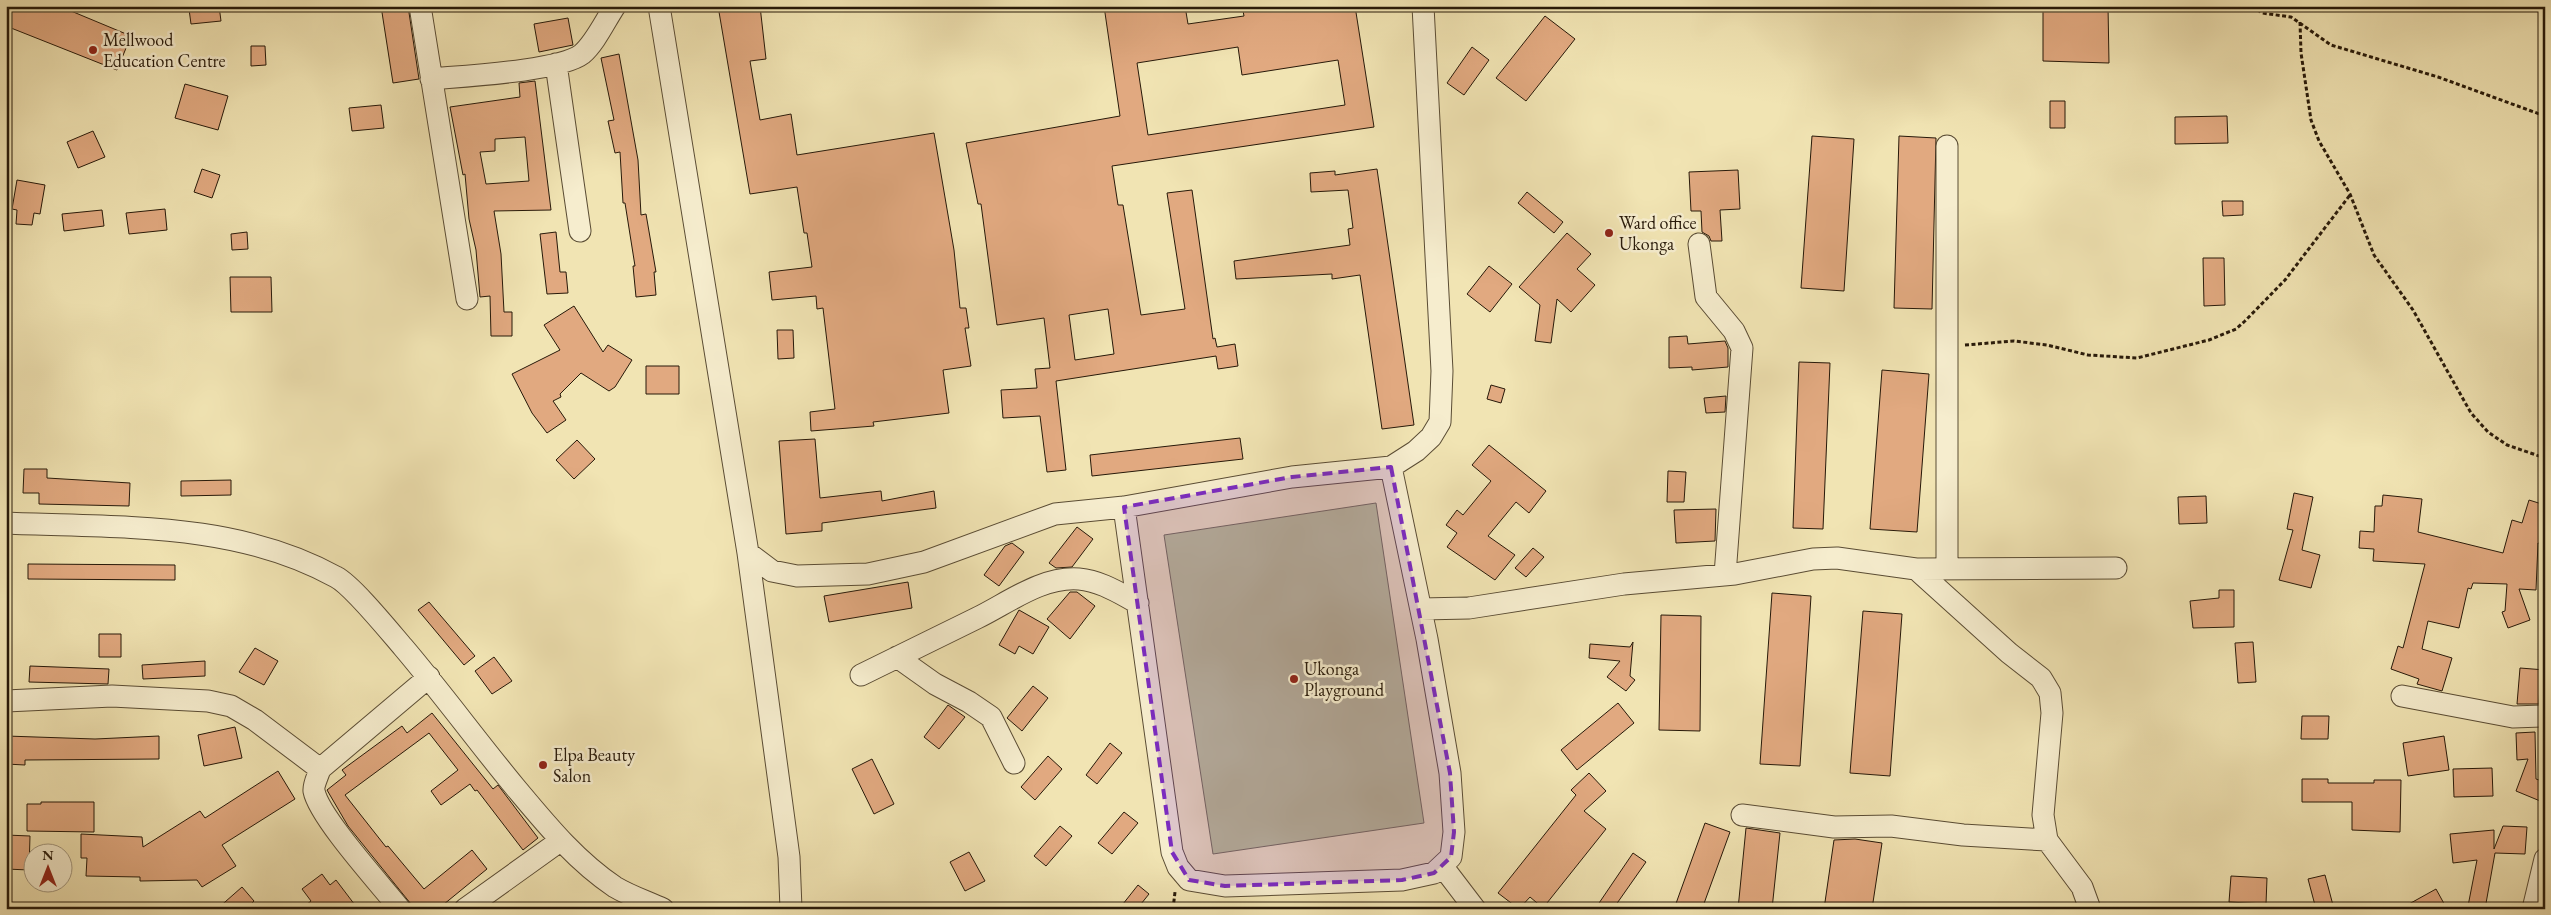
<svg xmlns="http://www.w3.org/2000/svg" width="2551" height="915" font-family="'EB Garamond',serif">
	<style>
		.green { fill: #bdc38b; stroke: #726e4a }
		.building { fill: #e1a980; stroke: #271909; fill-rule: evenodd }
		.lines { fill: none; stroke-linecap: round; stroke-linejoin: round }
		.minor-casing { stroke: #5a4c34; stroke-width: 23 }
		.path { stroke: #271909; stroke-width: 3; stroke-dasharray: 4 2.5; stroke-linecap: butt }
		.minor { stroke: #f6edce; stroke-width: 21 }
		.marked { fill: #7b2cbf; fill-opacity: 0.2; stroke: #7b2cbf; stroke-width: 4; stroke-dasharray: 10 6; stroke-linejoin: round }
		.poi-dot { fill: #8f2418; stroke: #f6edce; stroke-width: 2 }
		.labels { text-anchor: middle; stroke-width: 5; stroke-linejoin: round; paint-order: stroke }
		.poi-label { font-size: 18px; fill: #271909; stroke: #f6edce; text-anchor: start }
	</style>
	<rect width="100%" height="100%" fill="#f1e4b3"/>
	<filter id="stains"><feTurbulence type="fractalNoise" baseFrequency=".004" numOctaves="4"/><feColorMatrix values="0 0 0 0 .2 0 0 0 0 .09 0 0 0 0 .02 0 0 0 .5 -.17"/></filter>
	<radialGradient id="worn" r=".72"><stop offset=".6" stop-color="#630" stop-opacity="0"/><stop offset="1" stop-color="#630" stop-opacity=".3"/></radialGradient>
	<path class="green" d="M1376,503L1424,823L1213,854L1164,535Z"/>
	<path class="building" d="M6,6H59L131,36L117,70L6,26Z
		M193,6H219L221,21L191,24L189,9Z
		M381,6H408L419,79L393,83Z
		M718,6H760L766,59L750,61L760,120L791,114L797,155L934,133L954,250L960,308H966L969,328H965L971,366L943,370L949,413L873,422L874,426L811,431L810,412L835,409L823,308L817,309L816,296L772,300L769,272L812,267L807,233H804L797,187L750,194Z
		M1104,6H1185L1188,24L1244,16L1242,6H1355L1374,127L1112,166L1118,205H1123L1141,315L1185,309L1167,193L1192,190L1213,339L1215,338L1217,347L1235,344L1238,366L1218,369L1216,356L1056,381L1066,470L1047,472L1040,416L1003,418L1001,390L1037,388L1035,369L1050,368L1044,318L997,325L981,204H978L966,143L1120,116ZM1238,47L1242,75L1338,60L1345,105L1148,135L1137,63ZM1108,309L1114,354L1075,360L1069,315Z
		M2043,6H2108L2109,63L2043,61Z
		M1545,16L1575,39L1526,101L1496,78Z
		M568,18L573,45L539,52L534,24Z
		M251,46H265L266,65L251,66Z
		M1472,47L1489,60L1464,95L1447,83Z
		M619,54L638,160L641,215L646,214L656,272H654L656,295L636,297L633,266H635L625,203H623L620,152L615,153L608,121L614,120L601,58Z
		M535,81L551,210L494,211L501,254L504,312H512V336H491L490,296L480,297L476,250L469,219L465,174L463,175L450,107L520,97L519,83ZM525,137L529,181L486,184L480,152L495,151V139Z
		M185,84L228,96L218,130L175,118Z
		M2050,101H2065V128H2050Z
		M381,105L384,128L352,131L349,108Z
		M2227,116L2228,143L2175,144V117Z
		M93,131L105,157L78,168L67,142Z
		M1812,136L1854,139L1844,291L1801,288Z
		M1899,136L1936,138L1932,309L1894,308Z
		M202,169L220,175L212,198L194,192Z
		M1377,169L1414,425L1382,429L1360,275L1332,279V274L1236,279L1234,261L1350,245L1348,229L1353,228L1348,190L1311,192L1310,173L1335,171V175Z
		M1738,170L1740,209L1720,210L1722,241H1711L1709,236L1702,232L1701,211H1691L1689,172Z
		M17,180L45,185L40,214L34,213L32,225L16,224L17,210L12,209Z
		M1527,192L1563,222L1554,233L1518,203Z
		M2222,201H2243V215L2223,216Z
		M165,209L167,230L129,234L126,213Z
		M102,210L104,226L64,231L62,214Z
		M247,232L248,249L232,250L231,234Z
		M556,232L560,272H566L568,293L547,294L540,234Z
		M1567,233L1591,254L1577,269L1595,285L1571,312L1557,299L1551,343L1535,341L1540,305L1519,287Z
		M2203,258H2224L2225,305L2204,306Z
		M1489,266L1512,284L1490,312L1467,294Z
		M230,277H271L272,312H231Z
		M574,306L603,352L608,345L632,360L615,387L609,391L581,373L560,394L561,397L553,401L566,420L547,433L532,413L512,374L560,350L544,325Z
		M777,330H793L794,358L778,359Z
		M1687,336L1688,344L1725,341L1728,348V367L1692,370V367L1669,368V337Z
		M1799,362L1830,363L1823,529L1793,528Z
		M646,366H679V394H646Z
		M1882,370L1929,374L1917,532L1870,529Z
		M1491,385L1505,389L1501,403L1487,399Z
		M1726,396L1725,412L1706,413L1704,398Z
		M1240,438L1243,459L1092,476L1090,455Z
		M815,439L820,498L881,491L882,501L934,491L936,508L822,523V531L786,534L779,441Z
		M577,440L595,459L574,479L556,460Z
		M1489,445L1546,491L1529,513L1516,502L1488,536L1515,555L1495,580L1447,547L1457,533L1446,525L1457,510L1463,515L1491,481L1472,465Z
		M24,469H47V478L130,483L129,506L39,504V493H23Z
		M1668,471L1686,472L1684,502H1667Z
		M231,480V495L181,496V481Z
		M2294,493L2313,497L2302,550L2320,555L2311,588L2279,580L2293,530L2287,529Z
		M2383,495L2422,499L2418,532L2503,553L2512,520L2522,523L2529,500L2545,505V545L2538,543L2536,590L2519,589L2530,620L2508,628L2502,612L2505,611L2507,584L2473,583L2471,589L2468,588L2459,628L2428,621L2422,649L2452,658L2442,691L2417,684L2419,679L2391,669L2398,646L2403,648L2425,564L2373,561L2374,549L2359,548L2360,531L2374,532L2375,506H2382Z
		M2206,496L2207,523L2179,524L2178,497Z
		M1716,509L1715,541L1676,543L1674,510Z
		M1077,527L1093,539L1072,567L1056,568L1049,563Z
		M1012,543L1024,552L999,586L984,575L1005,546Z
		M1533,548L1544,557L1526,577L1515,568Z
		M28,564L175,565V580L28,579Z
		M908,582L912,608L829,622L824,596Z
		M2219,590H2234V627L2193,628L2190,601L2219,598Z
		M1070,592H1077L1095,606L1070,639L1047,619Z
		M1772,593L1811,596L1800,766L1760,764Z
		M429,602L475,656L464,665L418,610Z
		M1019,610L1049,627L1033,654L1019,646L1015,654L999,645Z
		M1863,611L1902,614L1890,776L1850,773Z
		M1661,615L1701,616L1700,731L1659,730Z
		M99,634H121V657H99Z
		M1633,642L1630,676L1635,680L1626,691L1607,677L1620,661L1589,658L1590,644L1630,647Z
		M2253,642L2256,682L2238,683L2235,643Z
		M255,648L278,661L264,685L239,672Z
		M494,657L512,681L492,694L475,671Z
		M205,661V676L143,679L142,665Z
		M30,666L109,669L108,684L29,682Z
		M2520,668L2545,670V683L2540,684L2539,704H2517Z
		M1033,686L1048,698L1022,731L1007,718Z
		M1618,703L1634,723L1577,770L1561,750Z
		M948,705L965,717L939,749L924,737Z
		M432,713L493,789L498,785L538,838L523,850L477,790L475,791L470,784L441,805L431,791L458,770L429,733L345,795L386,847L388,846L424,889L472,850L487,869L438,909H415L348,826L327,790L346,775L342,770L402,726L407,733Z
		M2302,716H2329L2328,739H2301Z
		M235,727L242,758L204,766L198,735Z
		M2535,732L2536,779L2545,782V803L2516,791L2528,759L2517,760L2516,733Z
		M6,736L95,739L159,736V759L25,760V765L6,764Z
		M2444,736L2449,770L2408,776L2403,743Z
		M1110,743L1122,753L1097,784L1086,775Z
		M1048,756L1062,769L1035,800L1021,787Z
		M872,759L894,804L874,814L852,769Z
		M2492,768L2493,796L2454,797L2453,769Z
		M278,771L295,799L222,845L236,866L202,887L197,880L140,881V877L86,876L87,858H81V834L142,837L143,847L200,811L205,818Z
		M1589,773L1606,791L1584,811L1606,829L1543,908L1530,897L1519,909L1498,893L1576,795L1571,790Z
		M2302,779H2328V783H2374V780H2401L2400,832L2352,830V802H2302Z
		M41,802H94V832L27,831V804H41Z
		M1124,812L1138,823L1112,854L1098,843Z
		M1705,823L1730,832L1702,909H1674Z
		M1060,826L1072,836L1046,866L1034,856Z
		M2503,826L2527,827L2525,854L2495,853L2485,909L2468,906L2477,860L2453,863L2450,834L2494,830V849Z
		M1746,828L1780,833L1772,909H1738Z
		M6,835L30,836L29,870L6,869Z
		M1855,839L1882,843L1872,909H1824L1834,840Z
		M969,852L985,881L965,891L950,862Z
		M1633,853L1646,862L1613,909H1595Z
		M322,874L330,885L336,880L358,909H301L311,901L302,889Z
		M2325,875L2334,909H2316L2308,879Z
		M2231,876L2267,878L2266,904L2229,902Z
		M1138,885L1149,894L1137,909H1119Z
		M242,887L254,901L246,909H217Z
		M2436,889L2447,909H2400Z"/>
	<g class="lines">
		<defs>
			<path id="minor" d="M420,6L467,299
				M659,6L748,553L789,857L791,909
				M556,64L580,231
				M431,79C464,76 560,71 582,54C595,43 605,21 615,6
				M1947,146V569
				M1699,244L1706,297L1734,331L1742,348L1725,575
				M1124,507L1172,852L1178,867L1189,880L1225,886L1402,880L1434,873L1451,857L1454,832L1450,773L1427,639L1391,467
				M6,523C117,528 235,521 336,577C352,585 390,632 403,647C442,693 477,741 515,787C546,824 575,860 615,887C630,896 648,902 663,909
				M748,553L772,571L797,576L868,574L924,562L1055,514L1124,507L1292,477L1391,467L1416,451L1431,437L1440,422L1442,371L1423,6
				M1916,569L2009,653L2041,678L2050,693L2052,713L2043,815L2047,840L2082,887L2090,909
				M1421,609L1469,608L1624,584L1735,574L1813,559L1837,558L1916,569L2116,568
				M897,657L935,684L969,702L991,717L1014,763
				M861,675C899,656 938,637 977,618C1008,603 1042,576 1079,579C1101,581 1119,593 1138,603
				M2402,696L2513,717L2545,716
				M6,701L112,696L208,701L231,706L255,720L320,769
				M1742,815L1834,827L1891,826L1963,835L2047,840
				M1443,867L1475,909
				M400,909C381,885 319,817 314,791C313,785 318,776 320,769L429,677
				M465,909L560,841
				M2533,909L2545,859"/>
		</defs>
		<use href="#minor" class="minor-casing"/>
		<path class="path" d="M2252,6L2262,13L2291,17L2331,45L2438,77L2545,116
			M2300,22L2301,53L2311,120L2319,141L2350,194L2374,255L2413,310L2471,413L2488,432L2507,445L2545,458
			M1965,345L2014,341L2047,345L2088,355L2137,358L2209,340L2236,329L2245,321L2285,280L2350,195
			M1173,909L1175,892"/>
		<use href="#minor" class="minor"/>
	</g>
	<path class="marked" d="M1391,467L1450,773L1454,832L1451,857L1434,873L1402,880L1225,886L1189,880L1172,852L1124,507L1292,477Z"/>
	<g class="poi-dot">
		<circle cx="93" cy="50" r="5"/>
		<circle cx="1609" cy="233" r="5"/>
		<circle cx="1294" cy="679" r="5"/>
		<circle cx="543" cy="765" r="5"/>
	</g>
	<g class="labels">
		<g class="poi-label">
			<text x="103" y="46">Mellwood<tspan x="103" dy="21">Education Centre</tspan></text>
			<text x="1619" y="229">Ward office<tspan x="1619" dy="21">Ukonga</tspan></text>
			<text x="1304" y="675">Ukonga<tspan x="1304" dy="21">Playground</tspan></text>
			<text x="553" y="761">Elpa Beauty<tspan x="553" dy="21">Salon</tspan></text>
		</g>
	</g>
	<rect width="2551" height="915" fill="none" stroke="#f1e4b3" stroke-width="25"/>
	<rect x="8" y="8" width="2536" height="900" fill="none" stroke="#271909" stroke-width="2.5"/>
	<rect x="12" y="12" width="2526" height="890" fill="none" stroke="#271909"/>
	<g transform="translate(48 868)"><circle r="24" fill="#f6edce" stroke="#a3987f"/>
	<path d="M0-4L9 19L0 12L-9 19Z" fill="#8f2418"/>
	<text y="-8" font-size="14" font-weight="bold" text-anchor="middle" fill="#271909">N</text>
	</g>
	<rect width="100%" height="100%" filter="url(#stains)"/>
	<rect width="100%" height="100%" fill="url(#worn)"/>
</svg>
